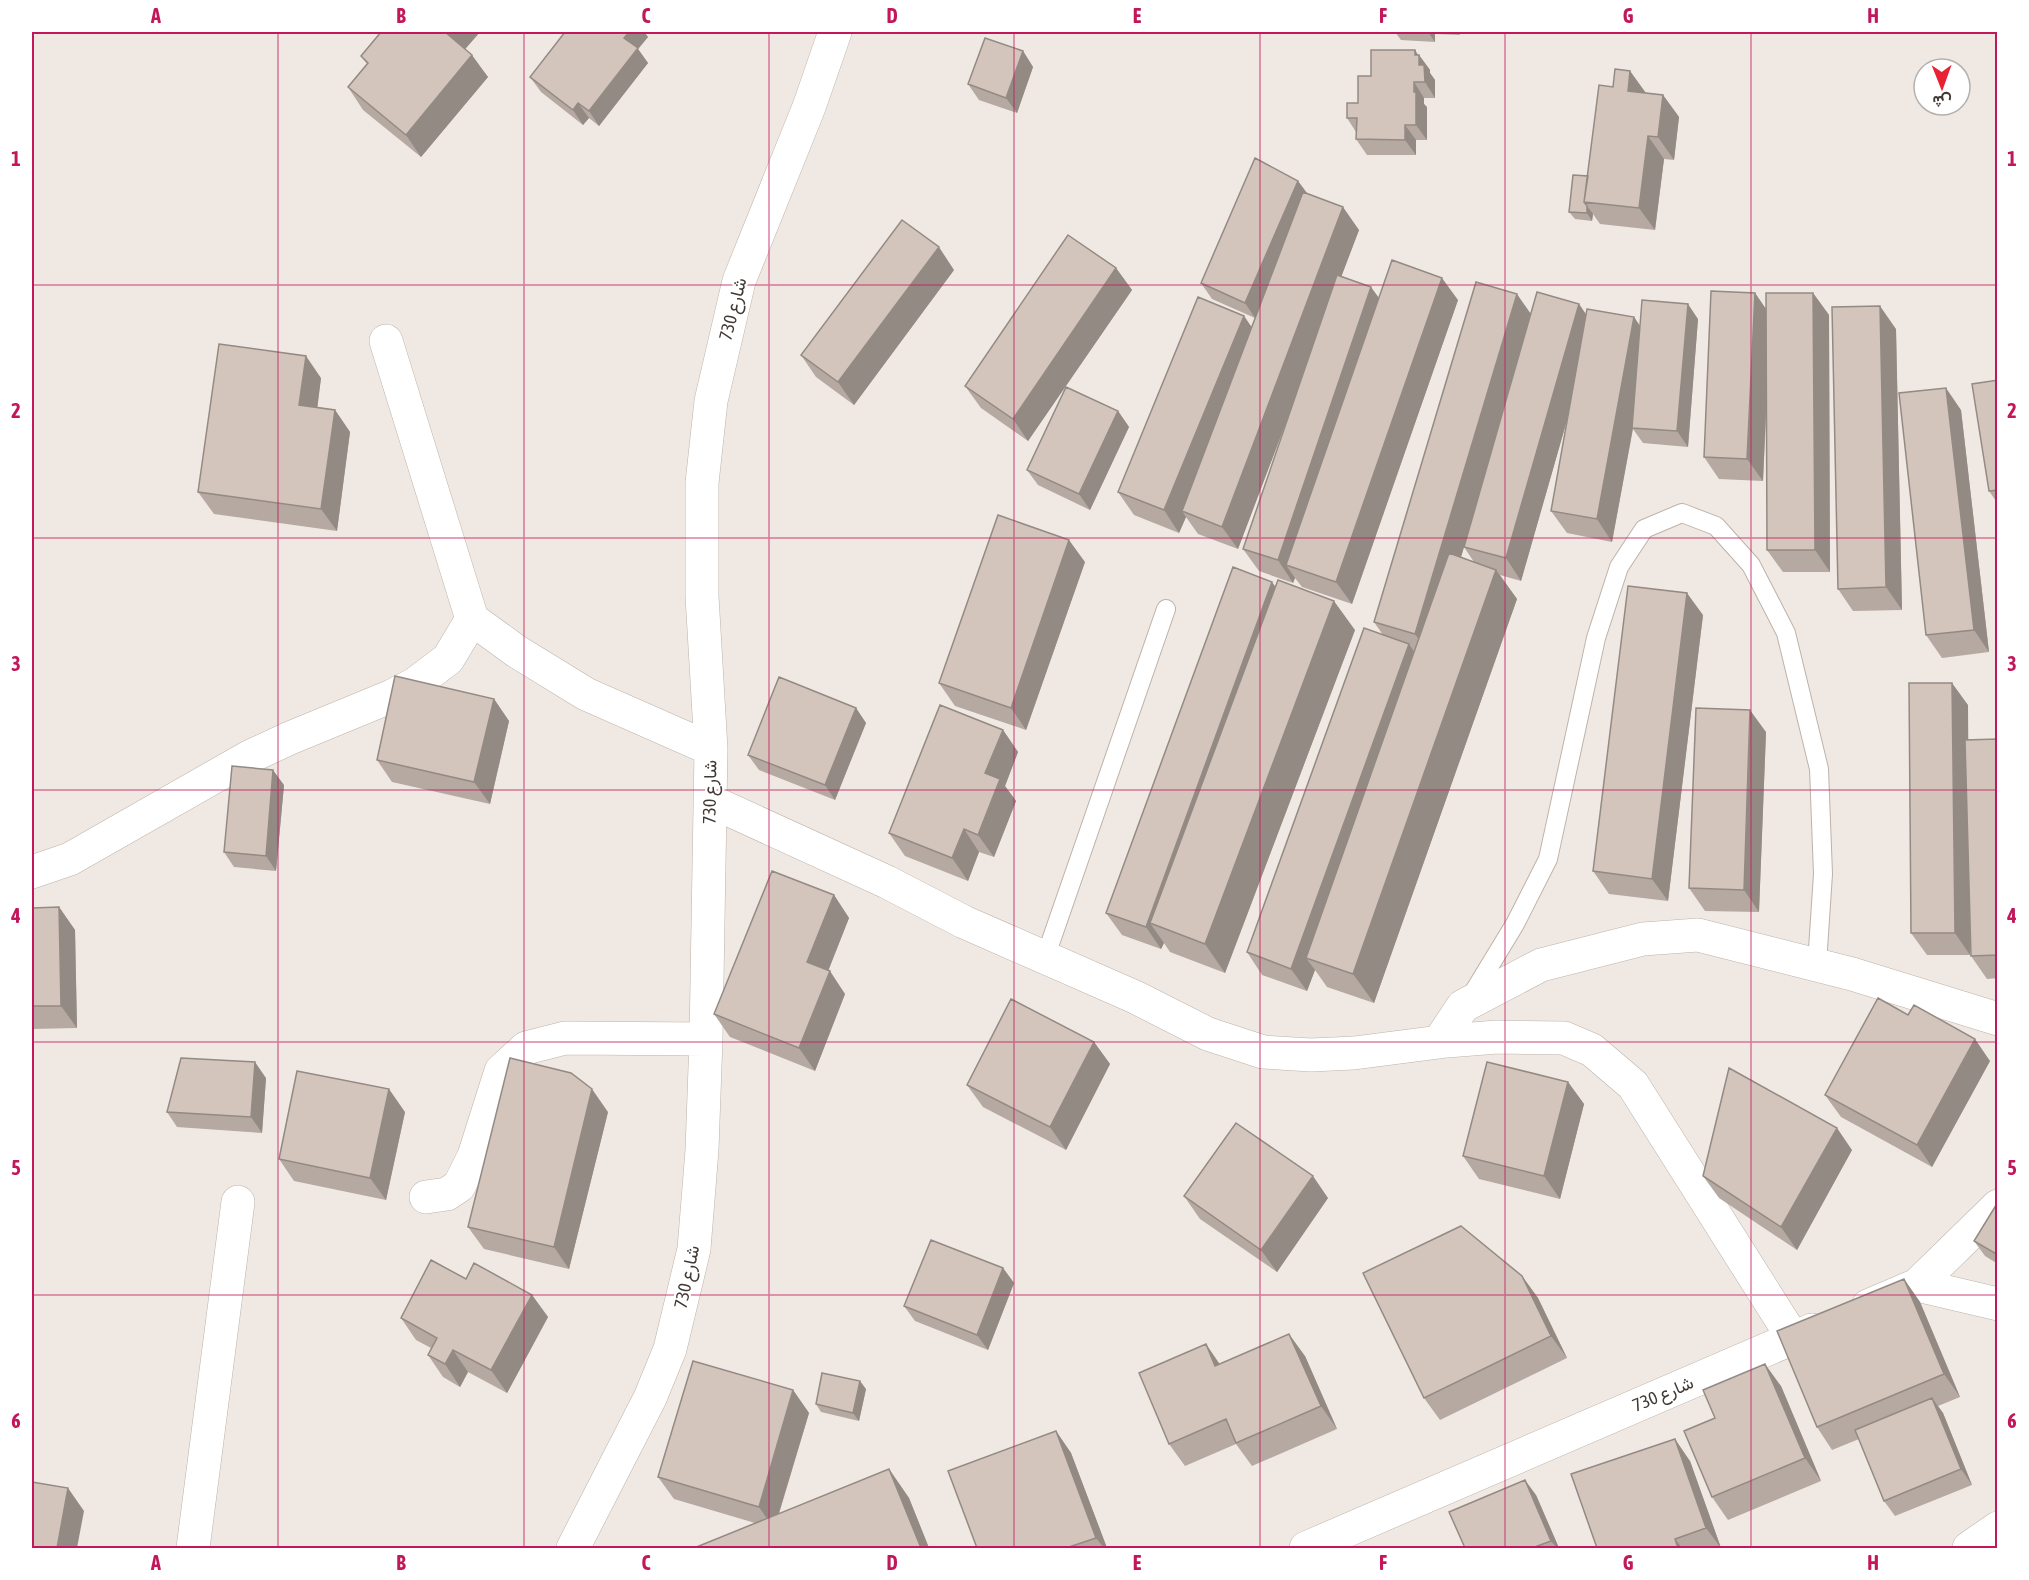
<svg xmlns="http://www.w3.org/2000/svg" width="2029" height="1580" font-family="'Asap Condensed',Vazirmatn,sans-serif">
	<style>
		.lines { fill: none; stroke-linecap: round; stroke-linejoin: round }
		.lane-casing { stroke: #bdb2a9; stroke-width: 20 }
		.street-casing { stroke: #bdb2a9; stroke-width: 34 }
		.lane { stroke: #fff; stroke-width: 18 }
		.street { stroke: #fff; stroke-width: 33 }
		.wall { fill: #b5a9a2; fill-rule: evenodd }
		.shaded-wall { fill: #948a84 }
		.building { fill: #d3c5bc; stroke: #948a84; stroke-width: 1.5 }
		.grid { fill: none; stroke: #c2185b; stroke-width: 1.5; stroke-opacity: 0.55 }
		.labels { text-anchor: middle; stroke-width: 4.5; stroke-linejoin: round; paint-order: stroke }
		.street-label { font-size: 18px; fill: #413934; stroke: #fff }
		.neatline { fill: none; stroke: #c2185b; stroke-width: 2 }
		.grid-label { font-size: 20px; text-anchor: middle; font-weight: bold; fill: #c2185b }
	</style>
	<rect width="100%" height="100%" fill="#f0e9e3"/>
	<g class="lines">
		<defs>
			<path id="lane" d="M1045,958L1166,609
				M1470,998L1515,924L1548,859L1596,638L1619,567L1644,529L1682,513L1716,526L1751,565L1786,633L1819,769L1823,874L1817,964"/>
			<path id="street" d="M386,341L472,619
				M710,801L887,882L964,922L1135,997L1208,1034L1263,1052L1311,1055L1354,1053L1447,1041L1497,1037L1564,1038L1592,1050L1633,1085L1793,1338
				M32,872L70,859L249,757L290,738L392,696L415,684L448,659L472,619L516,651L586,694L711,749
				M1439,1042L1463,1006L1541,965L1643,939L1698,935L1852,974L1998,1019
				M426,1197L447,1194L459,1186L474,1156L501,1071L526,1048L565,1038L706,1039
				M1917,1285L1998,1304
				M1868,1306L1917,1285L1998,1206
				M193,1548L238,1202
				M573,1548L650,1398L670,1349L694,1249L702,1150L706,1039L711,749L702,596V483L711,401L739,281L809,107L835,32
				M1306,1548L1812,1330
				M1969,1548L1998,1528"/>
		</defs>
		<use href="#lane" class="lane-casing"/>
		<use href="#street" class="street-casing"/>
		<use href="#lane" class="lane"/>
		<use href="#street" class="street"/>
	</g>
	<path class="wall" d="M381,32H480L465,49L488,77L421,157L363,110L348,87L367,64L361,56Z
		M565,32H644L648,37L638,49L648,63L599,126L589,118L583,125L541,92L530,77Z
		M1395,32H1460V35L1435,34V42L1401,40Z
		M1415,50L1418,55H1419L1430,70V73L1435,80V98H1424V104L1427,107V140H1416V155H1367L1356,139V132L1347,118L1358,103L1371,76Z
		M1023,51L1033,67L1017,113L979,100L968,84Z
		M1630,71L1645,93L1663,95L1679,117L1674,160L1664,159L1655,230L1600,224L1593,214L1592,221L1575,219L1569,212L1588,176L1613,87Z
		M1298,181L1307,193L1359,230L1341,277L1379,298L1458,300L1352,604L1302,587L1295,578L1293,583L1259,571L1243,549L1292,407L1238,549L1198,534L1186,517L1179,533L1134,515L1118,492L1244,316L1252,328L1255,318L1212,299L1201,283Z
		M1116,268L1132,290L1028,441L981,408L965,386Z
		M954,270L854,405L816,377L801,355Z
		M1755,293L1766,309L1813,293L1829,315L1830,572H1783L1767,550V397L1763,481L1719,479L1704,457Z
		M1579,304L1586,315L1634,317L1640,326L1698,319L1688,447L1643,443L1633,429L1612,542L1567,533L1551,511L1567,420L1521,581L1500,575L1517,599L1374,1003L1327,987L1315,970L1307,991L1262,975L1247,952L1383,635L1374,622L1531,313ZM1464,547L1474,562L1461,557Z
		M1896,329L1902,610L1853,611L1838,589Z
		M321,378L317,407L335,410L350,432L337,531L214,514L198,492Z
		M1998,380V504L1989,491Z
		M1961,410L1989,652L1942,658L1926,635Z
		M1118,411L1129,427L1090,510L1038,485L1027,470Z
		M1085,562L1026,730L955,706L939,683Z
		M1276,587L1355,630L1225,973L1170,952L1164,943L1161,949L1122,935L1106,913Z
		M1703,615L1668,901L1609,894L1593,871Z
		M494,699L509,721L490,804L392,782L377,760Z
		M1968,705V740L1998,739V978L1987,979L1971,956L1970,919V955H1927L1911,933Z
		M856,708L866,723L835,800L759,770L748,755Z
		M1003,730L1018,752L1005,786L1016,801L994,857L979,852L968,881L905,856L889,833Z
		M1766,732L1759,912L1705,911L1689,888Z
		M284,785L276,871L234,867L224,852Z
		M834,895L849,918L828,971L845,994L815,1071L730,1037L714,1014Z
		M59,907L75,930L77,1028L32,1029V908Z
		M1908,1015L1990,1061L1932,1167L1841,1117L1825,1095Z
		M1094,1042L1110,1064L1066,1150L983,1107L967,1085Z
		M266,1078L262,1133L177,1127L167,1112Z
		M1568,1082L1584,1104L1560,1199L1479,1179L1463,1156Z
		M405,1112L386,1200L294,1181L279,1159Z
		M608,1112L569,1269L484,1249L468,1227Z
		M1852,1150L1797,1250L1719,1198L1703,1176Z
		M1184,1196L1328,1198L1277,1272L1200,1219Z
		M1998,1202V1264L1985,1256L1974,1241Z
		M1003,1268L1014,1283L988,1350L915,1321L904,1306Z
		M1522,1276L1538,1298L1567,1358L1440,1420L1424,1398Z
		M466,1279L532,1295L548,1317L507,1393L468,1372L460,1387L443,1377L428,1355L431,1348L416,1340L401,1318Z
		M1904,1279L1920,1302L1960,1397L1938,1406L1943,1413L1972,1485L1895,1516L1884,1501L1859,1439L1832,1450L1817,1427Z
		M1305,1356L1337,1429L1252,1466L1236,1444L1185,1466L1169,1444Z
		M1781,1386L1821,1481L1728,1520L1712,1497L1715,1418Z
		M866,1389L859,1421L821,1412L816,1404Z
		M793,1390L809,1413L779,1514L889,1469L909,1498L929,1548H694L755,1523L674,1499L658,1477Z
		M1056,1431L1071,1453L1107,1548H977Z
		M1690,1461L1721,1548H1597Z
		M1536,1495L1559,1548H1465Z"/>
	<path class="shaded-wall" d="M445,32H480L460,55Z
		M629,32H644L648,37L638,49L648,63L599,126L589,111L624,38Z
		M1428,32H1434L1435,34V42Z
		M1415,50L1419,57V55L1430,70V73L1435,80V98L1425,82L1419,65L1415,55Z
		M1023,51L1033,67L1017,113L1006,98Z
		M472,55L488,77L421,157L406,135Z
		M1630,71L1646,93L1628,91Z
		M1414,82L1424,98V104L1427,107V140L1416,125Z
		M1663,95L1679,117L1674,160L1658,137Z
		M578,103L589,118L583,125L573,110Z
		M1405,125L1416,140V155L1405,140Z
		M1648,136L1664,159L1655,230L1639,208Z
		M1298,181L1309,196L1255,318L1245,303Z
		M1587,206L1593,214L1592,221L1587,213Z
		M1343,207L1359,230L1238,549L1222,527Z
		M939,247L954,270L854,405L838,382Z
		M1116,268L1132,290L1028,441L1013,419Z
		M1442,278L1458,300L1352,604L1336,582Z
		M1371,287L1387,309L1286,565L1295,578L1293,583L1278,560Z
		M1755,293L1770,315L1763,481L1747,459Z
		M1813,293L1829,315L1830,572L1815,550Z
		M1517,294L1533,317L1431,657L1415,634Z
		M1579,304L1594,326L1521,581L1506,558Z
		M1688,304L1698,319L1688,447L1677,431Z
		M1880,306L1896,329L1902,610L1886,587Z
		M1244,316L1259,338L1182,511L1186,517L1179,533L1164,510Z
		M1634,317L1649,340L1612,542L1597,519Z
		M306,356L321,378L315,427L299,405Z
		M1946,388L1961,410L1989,652L1974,630Z
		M335,410L350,432L337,531L321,509Z
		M1118,411L1129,427L1090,510L1079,494Z
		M1069,540L1085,562L1026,730L1011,708Z
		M1496,570L1517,599L1374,1003L1353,974Z
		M1272,582L1288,604L1150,923L1164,943L1161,949L1146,927Z
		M1687,593L1703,615L1668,901L1652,879Z
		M1334,601L1355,630L1225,973L1205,944Z
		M1409,644L1424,667L1306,958L1315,970L1307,991L1291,969Z
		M1952,683L1968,705L1970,955L1955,933Z
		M494,699L509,721L490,804L474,782Z
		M856,708L866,723L835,800L825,785Z
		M1750,710L1766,732L1759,912L1744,890Z
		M1003,730L1018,752L1005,786L1016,801L994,857L978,835L985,773Z
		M273,770L284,785L276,871L266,856Z
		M964,829L979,852L968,881L952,858Z
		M834,895L849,918L823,984L807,962Z
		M59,907L75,930L77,1028L61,1006Z
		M830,971L845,994L815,1071L799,1048Z
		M1975,1039L1990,1061L1932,1167L1917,1145Z
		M1094,1042L1110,1064L1066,1150L1050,1127Z
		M255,1062L266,1078L262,1133L251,1117Z
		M1568,1082L1584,1104L1560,1199L1544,1176Z
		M389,1089L405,1112L386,1200L370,1178Z
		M592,1089L608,1112L569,1269L554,1247Z
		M1837,1128L1852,1150L1797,1250L1781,1227Z
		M1313,1176L1328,1198L1277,1272L1261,1250Z
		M1003,1268L1014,1283L988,1350L977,1335Z
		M1522,1276L1538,1298L1567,1358L1551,1336Z
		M1904,1279L1920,1302L1960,1397L1944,1374Z
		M532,1295L548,1317L507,1393L491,1370Z
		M1289,1334L1305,1356L1337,1429L1321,1406Z
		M1206,1344L1221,1366H1215Z
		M453,1350L468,1372L460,1387L445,1364Z
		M1765,1364L1781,1386L1821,1481L1805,1458Z
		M860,1381L866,1389L859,1421L853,1413Z
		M793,1390L809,1413L774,1529L759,1507Z
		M1932,1398L1943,1413L1972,1485L1961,1469Z
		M1056,1431L1071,1453L1107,1548H1104L1096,1538Z
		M1675,1439L1690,1461L1721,1548L1706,1528Z
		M889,1469L909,1498L929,1548H921Z
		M1525,1480L1536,1495L1559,1548H1557L1551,1541Z
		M68,1488L84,1511L77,1548H57Z
		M1675,1539L1682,1548H1678Z"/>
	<path class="building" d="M381,32H445L472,55L406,135L348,87L368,63L361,56Z
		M565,32H629L624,38L638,48L589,111L578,103L573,110L530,77Z
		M985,38L1023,51L1006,98L968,84Z
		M1371,50H1415V55H1419V65H1424L1425,82H1414V92H1416V125H1405V140L1356,139L1357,118H1347V103H1358V76H1371Z
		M1615,69L1630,71L1628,91L1663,95L1658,137L1648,136L1639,208L1584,202L1599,85L1613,87Z
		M1255,158L1298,181L1245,303L1201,283Z
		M1573,175L1588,176L1584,202L1587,206V213L1569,212Z
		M1303,192L1343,207L1222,527L1182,511Z
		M902,220L939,247L838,382L801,355Z
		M1068,235L1116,268L1013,419L965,386Z
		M1392,260L1442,278L1336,582L1286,565Z
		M1337,275L1371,287L1278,560L1243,549Z
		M1476,282L1517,294L1415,634L1374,622Z
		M1711,291L1755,293L1747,459L1704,457Z
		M1537,292L1579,304L1506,558L1464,547Z
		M1766,293H1813L1815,550H1767Z
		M1198,297L1244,316L1164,510L1118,492Z
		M1642,300L1688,304L1677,431L1632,428Z
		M1880,306L1886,587L1838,589L1832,307Z
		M1587,309L1634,317L1597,519L1551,511Z
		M219,344L306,356L299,405L335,410L321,509L198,492Z
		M1998,380V490L1989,491L1972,384Z
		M1066,387L1118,411L1079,494L1027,470Z
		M1946,388L1974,630L1926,635L1899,393Z
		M998,515L1069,540L1011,708L939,683Z
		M1449,553L1496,570L1353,974L1306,958Z
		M1233,567L1272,582L1146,927L1106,913Z
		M1278,580L1334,601L1205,944L1150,923Z
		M1628,586L1687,593L1652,879L1593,871Z
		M1364,628L1409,644L1291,969L1247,952Z
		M395,676L494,699L474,782L377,760Z
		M779,677L856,708L825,785L748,755Z
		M1909,683H1952L1955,933H1911Z
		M940,705L1003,730L985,773L1000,779L978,835L964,829L952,858L889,833Z
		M1696,708L1750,710L1744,890L1689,888Z
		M1998,739V955L1971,956L1965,740Z
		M232,766L273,770L266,856L224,852Z
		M772,871L834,895L807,962L830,971L799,1048L714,1014Z
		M59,907L61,1006H32V908Z
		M1878,998L1908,1015L1914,1005L1975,1039L1917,1145L1825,1095Z
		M1011,999L1094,1042L1050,1127L967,1085Z
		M181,1058L255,1062L251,1117L167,1112Z
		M510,1058L571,1073L592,1089L554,1247L468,1227Z
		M1487,1062L1568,1082L1544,1176L1463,1156Z
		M1729,1068L1837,1128L1781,1227L1703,1176Z
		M297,1071L389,1089L370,1178L279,1159Z
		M1236,1123L1313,1176L1261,1250L1184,1196Z
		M1998,1202V1255L1974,1241Z
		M1461,1226L1522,1276L1551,1336L1424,1398L1363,1273Z
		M931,1240L1003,1268L977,1335L904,1306Z
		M431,1260L466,1279L474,1263L532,1295L491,1370L453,1350L445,1364L428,1355L437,1338L401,1318Z
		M1904,1279L1944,1374L1817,1427L1777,1331Z
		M1289,1334L1321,1406L1236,1443L1226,1419L1169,1444L1139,1373L1206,1344L1215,1366Z
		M693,1361L793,1390L759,1507L658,1477Z
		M1765,1364L1805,1458L1712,1497L1684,1431L1715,1418L1703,1390Z
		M822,1373L860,1381L853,1413L816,1404Z
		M1932,1398L1961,1469L1884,1501L1855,1430Z
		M1056,1431L1096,1538L1066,1548H977L948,1471Z
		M1675,1439L1706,1528L1675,1539L1678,1548H1597L1571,1474Z
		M889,1469L921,1548H694Z
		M1525,1480L1551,1541L1532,1548H1465L1449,1512Z
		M32,1482L68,1488L57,1548H32Z"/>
	<path class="grid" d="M278,32V1548M524,32V1548M769,32V1548M1014,32V1548M1260,32V1548M1505,32V1548M1751,32V1548M32,285H1998M32,538H1998M32,790H1998M32,1042H1998M32,1295H1998"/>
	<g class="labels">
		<g class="street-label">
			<text transform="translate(733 309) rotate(-76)" y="6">شارع 730</text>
			<text transform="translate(710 792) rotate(-89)" y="6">شارع 730</text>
			<text transform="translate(687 1277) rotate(-78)" y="6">شارع 730</text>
			<text transform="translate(1663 1394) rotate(-23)" y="6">شارع 730</text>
		</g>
	</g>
	<rect width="2029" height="1580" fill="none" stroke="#ffffff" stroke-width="66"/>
	<g transform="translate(1942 87) rotate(179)"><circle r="28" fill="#ffffff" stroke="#b3b0ae" stroke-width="1.5"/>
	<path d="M0-4.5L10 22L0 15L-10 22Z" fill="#e92134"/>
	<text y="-9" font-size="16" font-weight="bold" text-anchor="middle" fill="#413934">ش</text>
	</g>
	<rect x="33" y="33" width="1963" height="1514" class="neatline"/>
	<g class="grid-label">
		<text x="156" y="23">A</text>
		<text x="401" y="23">B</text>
		<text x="646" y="23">C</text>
		<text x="892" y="23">D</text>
		<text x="1137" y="23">E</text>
		<text x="1383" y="23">F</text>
		<text x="1628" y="23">G</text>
		<text x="1873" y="23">H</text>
		<text x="16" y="166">1</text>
		<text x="2012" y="166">1</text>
		<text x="16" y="418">2</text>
		<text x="2012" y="418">2</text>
		<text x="16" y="671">3</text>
		<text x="2012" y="671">3</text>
		<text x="16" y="923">4</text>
		<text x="2012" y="923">4</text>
		<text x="16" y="1175">5</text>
		<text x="2012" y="1175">5</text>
		<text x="16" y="1428">6</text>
		<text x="2012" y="1428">6</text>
		<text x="156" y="1570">A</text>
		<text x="401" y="1570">B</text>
		<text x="646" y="1570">C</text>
		<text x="892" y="1570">D</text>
		<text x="1137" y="1570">E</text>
		<text x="1383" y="1570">F</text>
		<text x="1628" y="1570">G</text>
		<text x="1873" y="1570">H</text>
	</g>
</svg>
